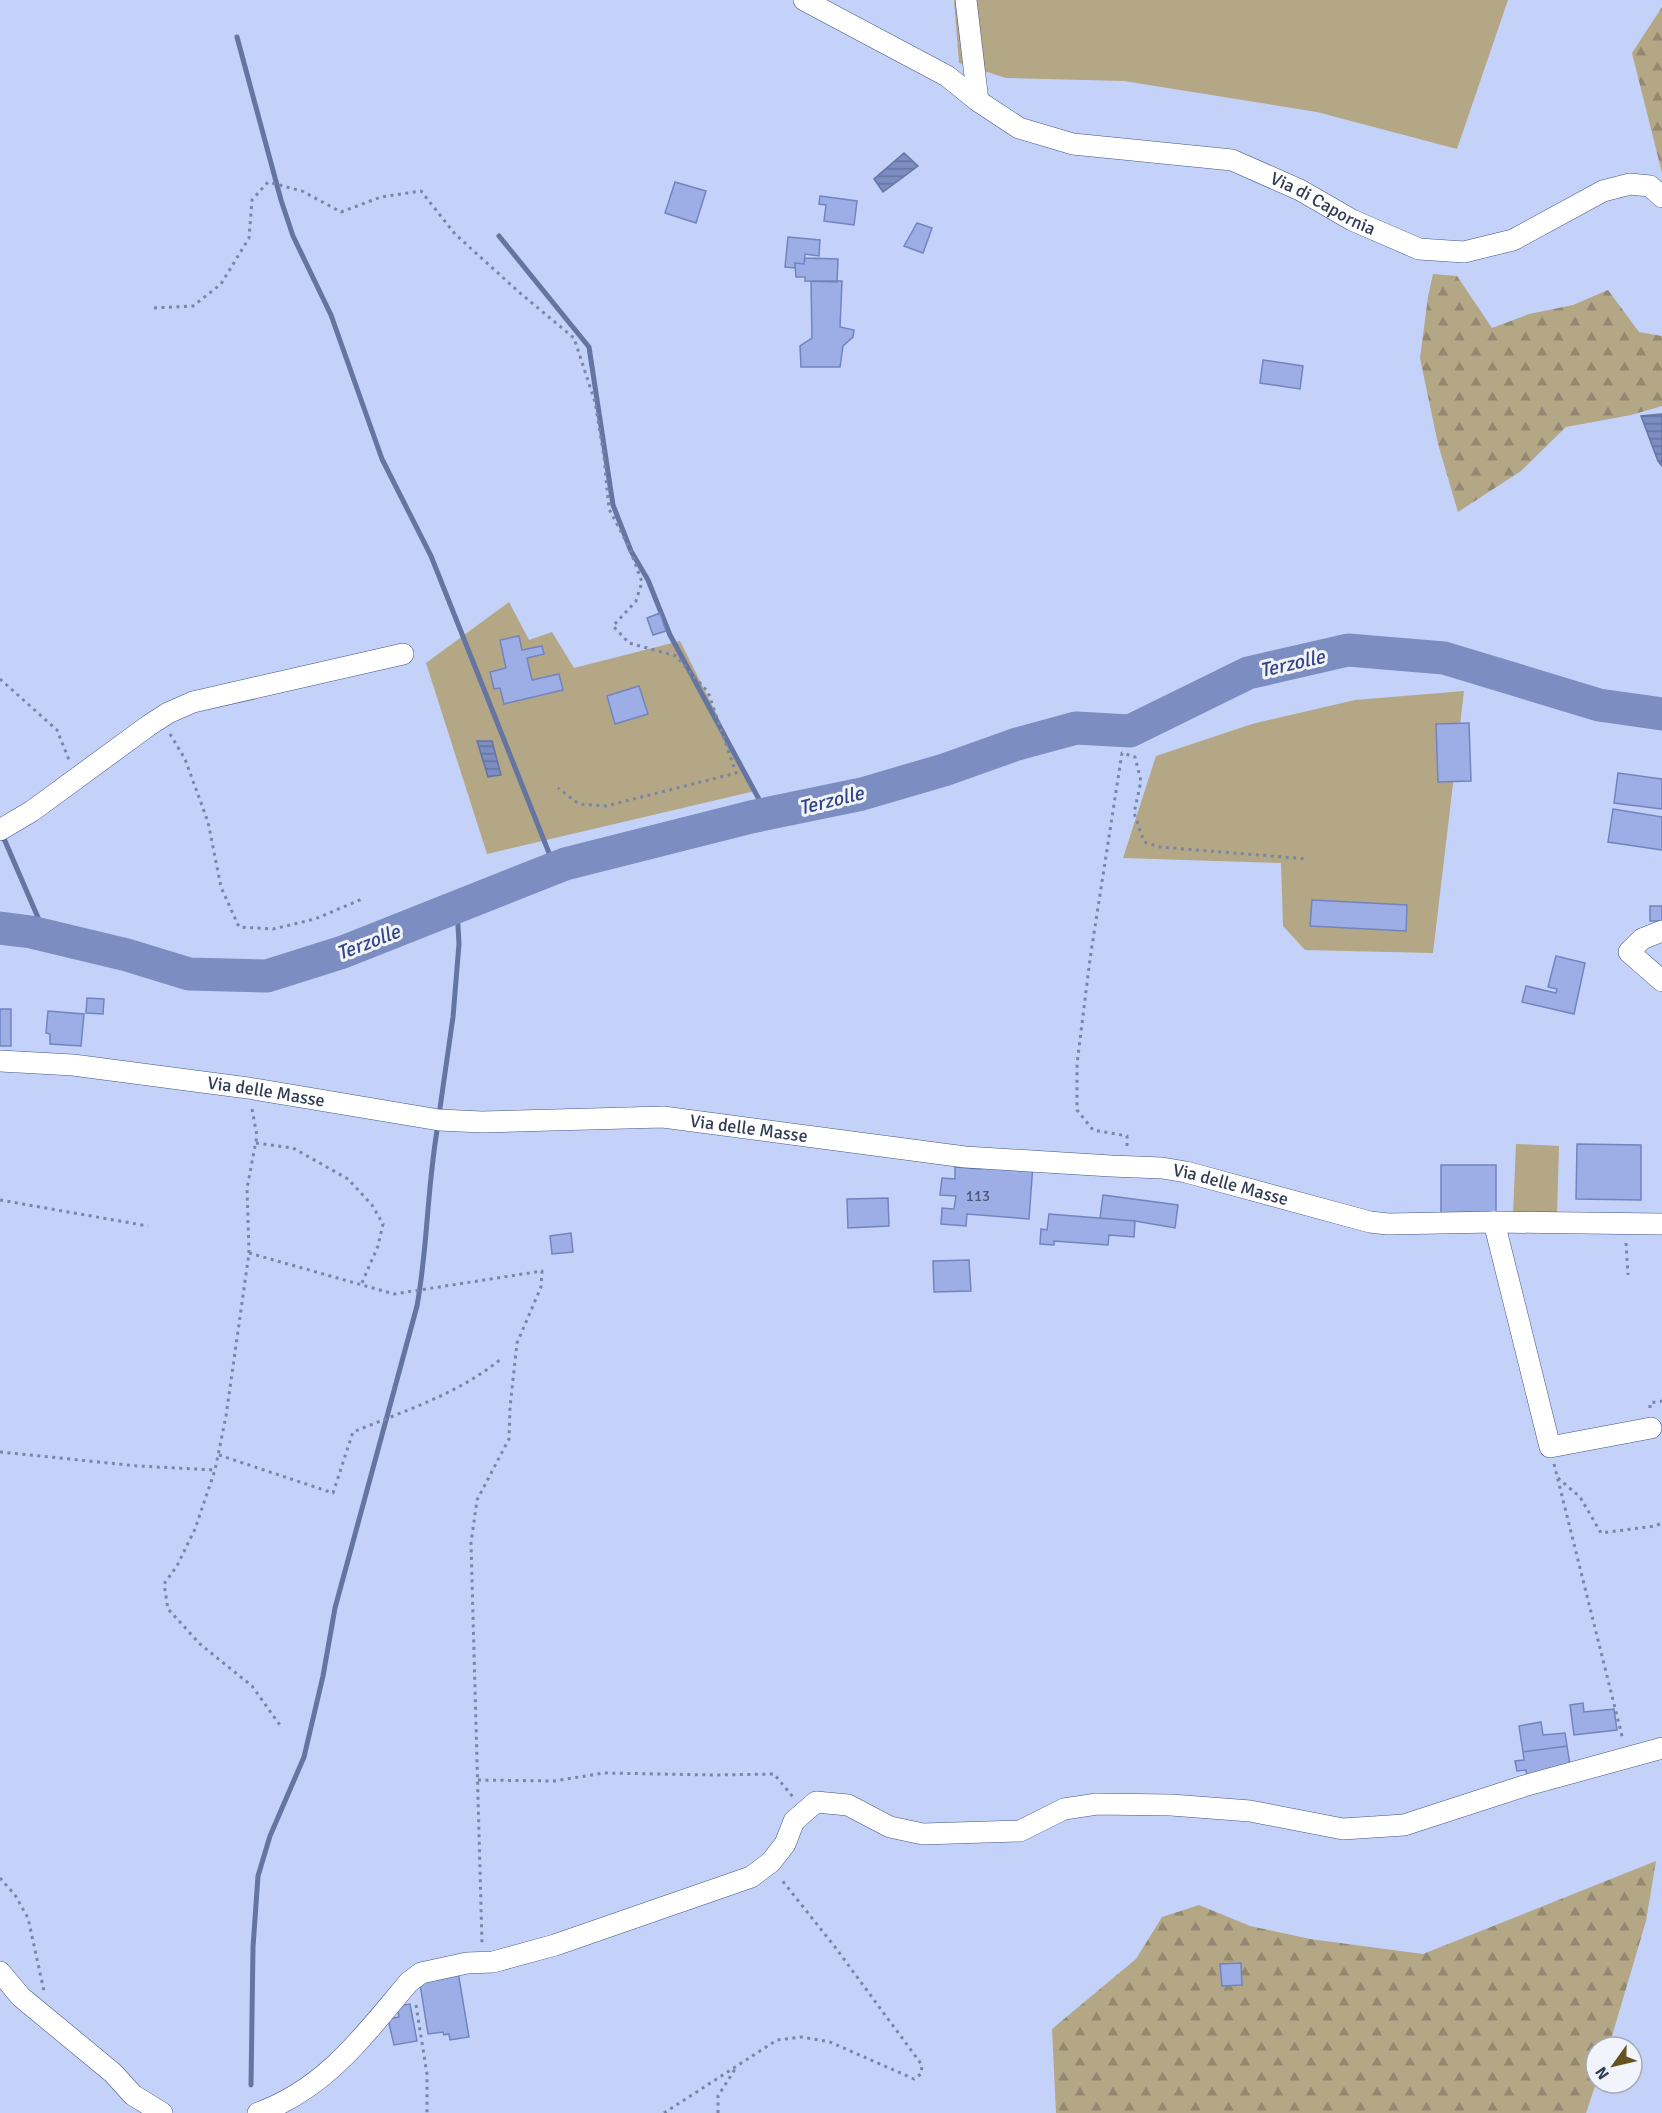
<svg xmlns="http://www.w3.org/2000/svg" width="1662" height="2113" font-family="Signika,sans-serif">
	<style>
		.green { fill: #b4a785 }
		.forest { fill: url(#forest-firs) }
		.water { fill: url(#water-rules); stroke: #6575a1; stroke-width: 1.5 }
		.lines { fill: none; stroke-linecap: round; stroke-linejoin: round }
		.stream { stroke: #6575a1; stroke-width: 5 }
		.river { stroke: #7b8dc1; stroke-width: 33 }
		.building { fill: #9caee5; stroke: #7184c0; stroke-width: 1.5 }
		.minor-casing { stroke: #42538b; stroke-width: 22 }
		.path { stroke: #7b86a7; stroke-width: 3; stroke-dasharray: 3 4.5; stroke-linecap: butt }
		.minor { stroke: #fff; stroke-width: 21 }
		.labels { text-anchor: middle; stroke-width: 6; stroke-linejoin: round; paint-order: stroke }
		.number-label { font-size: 15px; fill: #4d587a }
		.street-label { font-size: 18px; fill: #333c56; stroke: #f1f4fa }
		.water-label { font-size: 20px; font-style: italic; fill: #344587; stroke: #f1f4fa }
	</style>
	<defs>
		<pattern id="forest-firs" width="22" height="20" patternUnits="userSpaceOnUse" patternTransform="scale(1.5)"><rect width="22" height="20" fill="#b4a785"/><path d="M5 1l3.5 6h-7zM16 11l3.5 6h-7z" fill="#938970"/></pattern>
		<pattern id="water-rules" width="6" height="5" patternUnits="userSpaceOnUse" patternTransform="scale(1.5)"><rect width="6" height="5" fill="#7b8dc1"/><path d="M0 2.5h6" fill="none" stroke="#6574a0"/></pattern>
	</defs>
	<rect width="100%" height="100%" fill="#c4d2f9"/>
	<path class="green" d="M954,0H1508L1457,149L1317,112L1124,81L1006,78L959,63Z
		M509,602L529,640L552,632L574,668L680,641L755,791L487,854L426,663Z
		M1464,691L1433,953L1305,950L1283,926L1281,863L1123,858L1156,756L1252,724L1355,700Z
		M1516,1144L1559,1146L1557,1215L1513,1214Z"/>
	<path class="forest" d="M1662,7V173L1632,53Z
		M1433,274L1457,276L1492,328L1529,314L1573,305L1608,290L1639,332L1662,336V406L1631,415L1566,427L1521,471L1458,512L1438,444L1420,358L1428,297Z
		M1656,1861L1646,1921L1612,2036L1608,2047H1596V2083L1586,2113H1056L1052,2029L1136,1959L1162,1917L1199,1905L1250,1926L1310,1939L1423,1954Z"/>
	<path class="water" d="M904,153L918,166L883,192L874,179Z
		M1662,414V466L1658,461L1641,416Z
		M477,741H492L501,775L488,777Z"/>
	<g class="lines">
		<path class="stream" d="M237,37L281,200L293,236L331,315L382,459L431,556L555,868
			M499,236L589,347L613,505L631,551L648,580L670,635L767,814
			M2,834L46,936
			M439,1115L453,1017L459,944L457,908
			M251,2085L253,1947L258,1876L270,1836L304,1757L323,1676L335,1608L417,1306C428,1246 427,1185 438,1125"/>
		<path class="river" d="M0,928L31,932L127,955L189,974L267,976L343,952L565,864L751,817L862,794L944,770L1017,744L1076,728L1130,731L1248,673L1348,650L1444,658L1599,705L1662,714"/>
	</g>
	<path class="building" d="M675,182L706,191L696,223L665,213Z
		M820,196L857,201L854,225L824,221L826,205L819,204Z
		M917,223L932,228L923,253L904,246Z
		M788,237L820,240L819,256L805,254L804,264L795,263V268L785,267Z
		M805,258L838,259L837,282L805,281V277H796L795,263L804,264Z
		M811,281H842L840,327L854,330L853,337L843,346L840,367H801L800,346L812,338Z
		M1263,360L1303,366L1300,389L1260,383Z
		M660,613L666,631L653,635L647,618Z
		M519,636L522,650L542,646L544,654L527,658L532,680L559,674L563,690L504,704L500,688L494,689L490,672L506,668L500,640Z
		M639,686L648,714L615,724L607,696Z
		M1469,723L1471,781L1438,782L1436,724Z
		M1618,773L1662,779V809L1614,803Z
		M1613,809L1662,817V850L1608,842Z
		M1312,900L1407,905L1406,931L1310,926Z
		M1650,906H1662V921H1650Z
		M1556,956L1585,963L1574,1014L1522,1002L1526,986L1556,993L1557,989L1548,987Z
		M87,998L104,999L103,1014L86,1013Z
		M0,1009H11V1046H0Z
		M48,1011L84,1014L81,1046L50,1044V1034L46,1033Z
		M1577,1144L1641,1145V1200L1576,1199Z
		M981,1160L1033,1164L1029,1219L967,1214L966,1226L941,1224L942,1208L954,1209L956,1196L940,1195L942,1178L955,1179V1167L981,1169Z
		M1441,1165H1496V1215H1441Z
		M1103,1195L1178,1205L1175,1228L1135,1221L1100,1218Z
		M888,1198L889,1226L848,1228L847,1199Z
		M1049,1214L1135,1221L1134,1237L1109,1235L1108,1245L1054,1241V1245L1040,1244L1041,1229L1047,1230Z
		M571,1233L573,1252L552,1254L550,1236Z
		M969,1260L971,1291L934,1292L933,1261Z
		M1583,1703L1584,1712L1614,1709L1617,1730L1574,1735L1570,1705Z
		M1541,1722L1543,1735L1565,1733L1567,1746L1523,1752L1519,1726Z
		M1567,1746L1571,1771L1527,1777L1526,1770L1517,1771L1515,1761L1524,1760L1523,1752Z
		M1241,1963L1242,1985L1222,1986L1220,1964Z
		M458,1972L469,2037L450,2040L449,2034L444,2035L443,2032L428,2034L419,1978Z
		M410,2004L417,2041L394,2045L388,2019L399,2017L397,2006Z"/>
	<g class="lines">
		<defs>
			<g id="minor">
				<path id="s1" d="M804,0L947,76L978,101L1019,128L1073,144L1232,160L1300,190L1352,220L1419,249L1464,252L1513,240L1603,191L1630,184L1650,186L1662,197"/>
				<path d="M966,0L978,101"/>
				<path d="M0,830L32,811L148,726L168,713L193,702L403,654"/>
				<path d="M1662,931L1642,939L1629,952L1662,981"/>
				<path id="s2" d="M0,1061L73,1065L248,1088L439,1120L482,1122L663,1117L965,1157L1111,1166L1162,1168L1186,1172L1370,1222L1388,1224L1494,1222L1662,1224"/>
				<path d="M1494,1222L1550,1447L1651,1428"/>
				<path d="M0,1972L21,1997L113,2073L133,2095L162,2113"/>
				<path d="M258,2113C326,2089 365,2034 409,1982L421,1973L467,1963L493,1962L555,1945L751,1877L771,1862L785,1844L794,1821L816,1802L848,1805L890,1827L923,1834L1020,1831L1064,1809L1097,1804L1171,1805L1250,1811L1343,1829L1404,1825L1524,1786L1662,1748"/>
			</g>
		</defs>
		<use href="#minor" class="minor-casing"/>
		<path class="path" d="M154,308L193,306L221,284L249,238L252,200L268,182L302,191L341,212L381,197L421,191L455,234L520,293L574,338L595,402L604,457L609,509L629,547L642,582L636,601L613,626L629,643L676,656L708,692L736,773L606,806L579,804L558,788
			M0,679L57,730L69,760
			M170,734L185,759L208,822L221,887L239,927L273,929L315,919L362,899
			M252,1109L257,1136L247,1188L249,1253L226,1416L215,1470L195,1529L177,1566L164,1584L168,1609L200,1644L252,1686L282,1728
			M256,1143L293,1148L348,1179L372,1205L383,1224L378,1246L361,1285
			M1127,1146V1136L1093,1130L1077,1110V1064L1090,959L1122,753L1135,757L1141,781L1134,813L1144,842L1160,847L1308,859
			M0,1200L148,1226
			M1626,1243L1628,1275
			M249,1253L394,1294L542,1271L541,1287L517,1343L510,1407L509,1439L477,1500L471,1543L482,1943
			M1650,1408V1403L1662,1401
			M0,1452L138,1466L215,1470
			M219,1455L333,1493L353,1432C404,1411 458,1394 501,1359
			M1554,1464L1623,1740
			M1558,1478L1580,1497L1601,1533L1655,1526L1662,1523
			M478,1780L554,1781L604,1773L715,1775L774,1774L793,1797
			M0,1878L15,1895L28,1918L44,1991
			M416,2005L427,2074V2113
			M664,2113L777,2040L802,2037L830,2042L914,2079L921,2074L922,2065L835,1947L781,1879
			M718,2113V2096L737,2066"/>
		<use href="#minor" class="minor"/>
	</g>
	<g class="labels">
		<g class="number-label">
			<text x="978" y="1201">113</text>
		</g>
		<g class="street-label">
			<text dy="6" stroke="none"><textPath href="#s1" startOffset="568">Via di Capornia</textPath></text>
			<text dy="6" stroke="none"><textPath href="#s2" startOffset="268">Via delle Masse</textPath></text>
			<text dy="6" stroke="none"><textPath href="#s2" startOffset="754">Via delle Masse</textPath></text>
			<text dy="6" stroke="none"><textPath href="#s2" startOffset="1240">Via delle Masse</textPath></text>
		</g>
		<g class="water-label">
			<text transform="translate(1292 663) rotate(-13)" y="7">Terzolle</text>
			<text transform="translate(831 800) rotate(-14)" y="7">Terzolle</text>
			<text transform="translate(368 942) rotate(-21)" y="7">Terzolle</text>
		</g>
	</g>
	<g transform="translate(1614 2065) rotate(236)"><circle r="28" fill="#f1f4fa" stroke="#a5aab8" stroke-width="1.5"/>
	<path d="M0-4.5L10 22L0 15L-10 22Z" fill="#655321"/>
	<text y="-9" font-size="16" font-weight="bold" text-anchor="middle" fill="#333c56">N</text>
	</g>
</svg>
